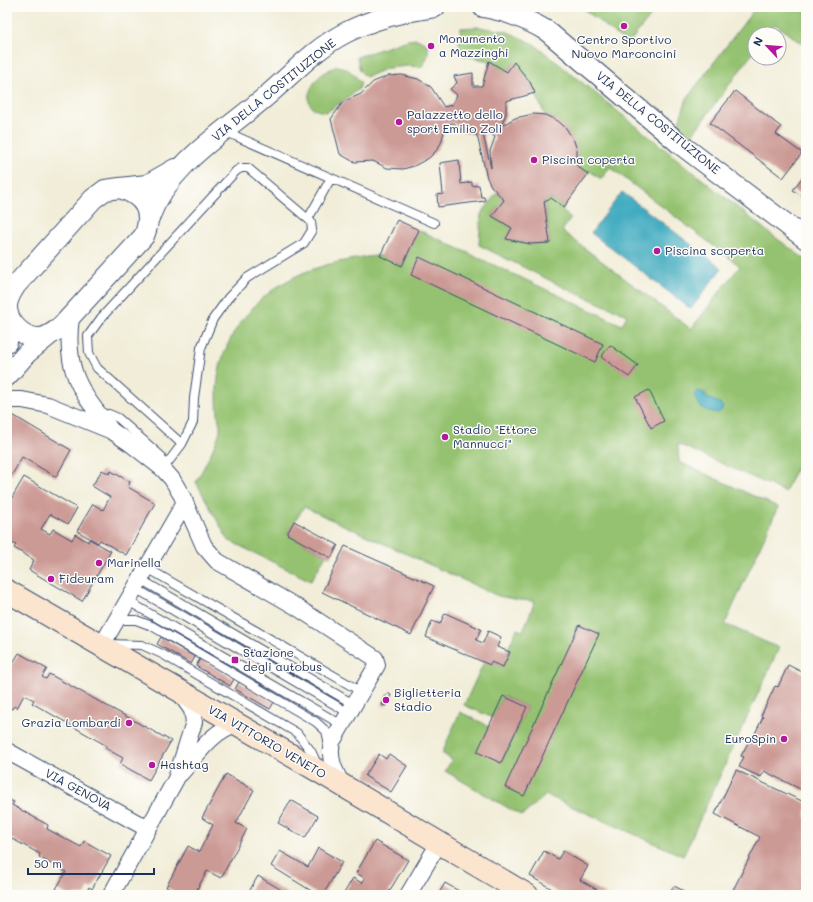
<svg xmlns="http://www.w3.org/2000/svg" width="813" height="902" font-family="Mali,sans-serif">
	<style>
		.green { fill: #94c270; stroke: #587867 }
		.water { fill: #41abc0; stroke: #2e6d8f }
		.building { fill: #cc9a95; fill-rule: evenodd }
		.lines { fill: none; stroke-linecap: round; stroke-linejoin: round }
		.service-casing { stroke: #3b4c70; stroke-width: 10 }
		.minor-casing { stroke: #3b4c70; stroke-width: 18 }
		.tertiary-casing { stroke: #3b4c70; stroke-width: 22 }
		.secondary-casing { stroke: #3b4c70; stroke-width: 24 }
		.service { stroke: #fff; stroke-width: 8 }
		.minor { stroke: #fff; stroke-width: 16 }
		.tertiary { stroke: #fff; stroke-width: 20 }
		.secondary { stroke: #fbe5cf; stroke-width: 22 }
		.poi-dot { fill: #b5179e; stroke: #fdfcf7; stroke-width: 1.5 }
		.labels { text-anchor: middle; stroke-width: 3; stroke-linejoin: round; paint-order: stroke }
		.poi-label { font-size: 12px; fill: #1b2f5e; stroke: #fdfcf7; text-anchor: start }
		.street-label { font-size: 12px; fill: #1b2f5e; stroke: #fdfcf7 }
	</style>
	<rect width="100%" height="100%" fill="#fdfcf7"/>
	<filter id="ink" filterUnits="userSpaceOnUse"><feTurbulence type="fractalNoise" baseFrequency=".025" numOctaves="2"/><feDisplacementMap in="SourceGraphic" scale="8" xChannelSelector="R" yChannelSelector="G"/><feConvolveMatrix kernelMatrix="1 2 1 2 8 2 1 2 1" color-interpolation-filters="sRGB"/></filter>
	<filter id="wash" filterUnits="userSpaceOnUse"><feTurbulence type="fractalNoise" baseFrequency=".012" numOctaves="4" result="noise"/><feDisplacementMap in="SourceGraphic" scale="16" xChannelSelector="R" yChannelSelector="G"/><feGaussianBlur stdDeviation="0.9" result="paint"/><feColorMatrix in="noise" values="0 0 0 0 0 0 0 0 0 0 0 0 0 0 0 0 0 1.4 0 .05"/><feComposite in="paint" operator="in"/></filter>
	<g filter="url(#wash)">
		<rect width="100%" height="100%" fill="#f1edd8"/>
		<path class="green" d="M581,7H658L628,44Z
			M756,7H806V46L775,24L767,34H755V50L692,135L684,130L679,122L687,98Z
			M477,27L506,31L534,44L768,232L806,260V447L785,492L678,444L679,462L778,507L725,624L779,648L683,856L546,795L522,816L445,771L452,760L442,753L460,712L489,726L501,763L527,707L503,696L493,718L464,705L484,662L490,665L491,662L503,667L510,652L507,651L517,629L523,631L535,601L519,600L498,596L304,507L287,534L326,555L311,581L228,540L196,482C201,473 220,437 220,429C221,425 218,419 218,415C217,406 217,396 217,387C221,328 267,281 323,266C331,263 373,255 380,256C387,257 395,263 402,266L419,230L622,325L627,315L571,291L479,245L481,214L497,193L504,200L492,216L512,228L506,239L530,244L550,243L544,201L551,198L564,207L562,211L571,218L562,231L691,329L740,266L610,167L601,179L590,171L588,174L577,166C579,142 567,123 545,115L530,82L514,62L507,72L489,61L462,55L459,43L461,28Z
			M417,39L427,44C430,51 427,62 421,67L408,66L388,68L366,77L360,71L357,57L408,40Z
			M337,66C349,68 354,74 361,83L359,89L327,112C303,111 305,92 319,77C324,72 331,69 337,66Z"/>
		<path class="water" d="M622,192L722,268L691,309L591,233Z
			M698,391L705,393L707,398L720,403L723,408L719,413C705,411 699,409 694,395Z"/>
		<g id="blocks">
			<path class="building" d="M489,61L507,72L514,62L530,82L535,93L506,101V114L501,126L515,118L534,114L545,115L558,121L566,128L574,141L577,150V166L588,174L564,207L551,198L544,201L550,243L530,244L506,239L512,228L492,216L504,200L491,186L487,178L477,135L463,132L454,123L446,124L441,143L436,151L429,158L414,166L403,169L387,168L373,161L354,162L340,154L331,119L343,102L361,94L373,82L388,76L402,75L418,79L431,87L444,107L452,105L457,95L450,89L457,83L454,76L473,73V86H482ZM488,132L495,137L490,151L491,168L483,134Z
				M735,91L781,127L776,134L802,153L783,178L710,123Z
				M459,160L461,184L472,182V186L479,185L481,197H484L485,201L438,207L437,195L443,194L440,163Z
				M806,172V199L793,190Z
				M397,220L419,230L402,266L380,256Z
				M419,257L603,344L595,362L411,275Z
				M610,345L638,365L629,377L601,357Z
				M649,390L664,421L651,428L635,397Z
				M11,414L71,450L56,477L22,457L12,475L7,473V421Z
				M102,470L110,474L111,471L130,482L128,487L155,503L126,555L100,540L98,543L77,531L93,504L103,510L110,497L92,486Z
				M24,477L77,508L68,524L50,514L41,529L50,534L53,529L72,540L75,534L88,542L89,539L111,551L82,601L29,570L34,560L14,548L16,545L7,540V506Z
				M294,521L338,545L331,558L287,534Z
				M345,546L434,586L411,635L322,592Z
				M445,613L481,629L476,640L483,643L488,631L501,637L497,647L510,652L503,667L491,662L490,665L426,637L432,621L440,624Z
				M579,625L599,634L524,796L505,787Z
				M161,637L195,657L191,664L157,644Z
				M19,653L47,669L42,677L46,679L49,674L171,741L149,780L120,764L123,758L105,748L107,746L32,703L34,700L24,695L17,708L14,706L12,709L7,706V670L8,671Z
				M200,659L234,679L230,686L196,666Z
				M788,665L806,674V786L804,791L764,771L761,777L739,767L744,757L741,756L749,741L751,742L763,717L761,716L775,686L778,687Z
				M239,682L274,702L270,709L235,689Z
				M387,693L391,695L386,706L382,705Z
				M503,696L527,707L501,763L477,752Z
				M379,754L386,759L389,754L407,766L391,792L365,776Z
				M736,770L806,803V895H743L733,890L760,837L715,814Z
				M226,774L254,790L236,823L247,829L221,878L207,871L194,895H176L177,893L166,887L188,846L199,852L213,825L202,818Z
				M7,799L14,802L12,805L48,825L47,829L81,847L84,841L111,856L92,889L89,887L85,895H67L56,889L66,872L39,857L40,854L7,836Z
				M291,800L318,816L305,838L278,823Z
				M375,841L408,860L387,895H343L353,878L362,883L365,878L356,873Z
				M318,848L342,862L323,895H318L271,866L280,851L308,867Z
				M544,851L558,859L563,851L588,866L580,880L607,895H562L530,876Z
				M258,876L290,895H247Z
				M445,883L466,895H438Z
				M674,886L684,891L682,895H669Z"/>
		</g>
	</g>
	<g filter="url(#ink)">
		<use href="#blocks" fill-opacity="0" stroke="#3b4c70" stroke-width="1"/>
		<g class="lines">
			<defs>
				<path id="service" d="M224,131L434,223
					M308,219L331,178
					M100,416L109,414L118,418L161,456L163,468
					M163,469L182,444L193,422L194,398L201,348L213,319L228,298L247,278L304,243L312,230L311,222L308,219L248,168H241L236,171L101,318L88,336L89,353L97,368L182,444
					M147,568L362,692
					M140,579L355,705
					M135,588L349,713
					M128,601L342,725
					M117,620H136L152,626L316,722L326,731L329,744
					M109,644L142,645L162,654L297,733L311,751L318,766"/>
				<path id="minor" d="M71,317C64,370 79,390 111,430
					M7,400H22L48,405L112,431L131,444L163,469L172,479L182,496L204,546L217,561L295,606L375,658L377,665L332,742C328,759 335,772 343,786
					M102,645L185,502
					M7,751L148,829
					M180,774C196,757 212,730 237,724
					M111,895L176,779L194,722L192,710L180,693
					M408,895L439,843"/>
				<path id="tertiary" d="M483,7C507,11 527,19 547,31L680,144L806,239
					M120,188C145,196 154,212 144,236L61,327C54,332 47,338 39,338C22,338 6,321 7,305C8,297 12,291 16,285L93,199L105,190Z
					M120,188L147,185L175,169
					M149,218C169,163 228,130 270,93C294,72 316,48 345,33C372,19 405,11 435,7
					M7,342L8,316
					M7,376L27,353L47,337"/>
				<path id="secondary" d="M7,591L320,772L527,895"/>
			</defs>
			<use href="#service" class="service-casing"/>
			<use href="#minor" class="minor-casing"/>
			<use href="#tertiary" class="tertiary-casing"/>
			<use href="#secondary" class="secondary-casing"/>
			<use href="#service" class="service"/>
			<use href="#minor" class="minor"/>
			<use href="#tertiary" class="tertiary"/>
			<use href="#secondary" class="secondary"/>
		</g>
	</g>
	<g class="poi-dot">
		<circle cx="624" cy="26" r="4"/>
		<circle cx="431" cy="46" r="4"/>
		<circle cx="399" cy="122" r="4"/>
		<circle cx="534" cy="160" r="4"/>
		<circle cx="657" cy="251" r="4"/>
		<circle cx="445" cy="437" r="4"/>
		<circle cx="99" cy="563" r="4"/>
		<circle cx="51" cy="579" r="4"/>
		<rect x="231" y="656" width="8" height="8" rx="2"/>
		<circle cx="386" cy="700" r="4"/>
		<circle cx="129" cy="723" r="4"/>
		<circle cx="784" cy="739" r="4"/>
		<circle cx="152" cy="765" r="4"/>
	</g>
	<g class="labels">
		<g class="poi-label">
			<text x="439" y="43">Monumento<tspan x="439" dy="14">a Mazzinghi</tspan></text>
			<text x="624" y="44" text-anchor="middle">Centro Sportivo<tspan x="624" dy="14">Nuovo Marconcini</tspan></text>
			<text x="407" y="119">Palazzetto dello<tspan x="407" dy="14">sport Emilio Zoli</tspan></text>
			<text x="542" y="164">Piscina coperta</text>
			<text x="665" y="255">Piscina scoperta</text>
			<text x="453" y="434">Stadio "Ettore<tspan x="453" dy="14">Mannucci"</tspan></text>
			<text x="107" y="567">Marinella</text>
			<text x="59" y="583">Fideuram</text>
			<text x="243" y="657">Stazione<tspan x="243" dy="14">degli autobus</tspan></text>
			<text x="394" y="697">Biglietteria<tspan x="394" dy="14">Stadio</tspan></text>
			<text x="121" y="727" text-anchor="end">Grazia Lombardi</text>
			<text x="776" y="743" text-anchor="end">EuroSpin</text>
			<text x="160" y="769">Hashtag</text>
		</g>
		<g class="street-label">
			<text transform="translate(274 90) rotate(-39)" y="4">VIA DELLA COSTITUZIONE</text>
			<text transform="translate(658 123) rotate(39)" y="4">VIA DELLA COSTITUZIONE</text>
			<text transform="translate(267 742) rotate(30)" y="4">VIA VITTORIO VENETO</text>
			<text transform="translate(78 790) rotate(29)" y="4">VIA GENOVA</text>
		</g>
	</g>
	<rect width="813" height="902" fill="none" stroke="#fdfcf7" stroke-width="24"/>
	<g transform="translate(767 46) rotate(296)"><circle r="19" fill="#fdfcf7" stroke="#a3aaba"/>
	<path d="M0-3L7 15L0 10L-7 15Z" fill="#b5179e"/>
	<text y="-6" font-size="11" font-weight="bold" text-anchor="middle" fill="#1b2f5e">N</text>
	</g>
	<path d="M28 868v6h126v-6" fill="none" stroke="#1b2f5e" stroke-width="2"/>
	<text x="34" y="868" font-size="12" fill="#1b2f5e" stroke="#fdfcf7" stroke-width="3" paint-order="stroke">50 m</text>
</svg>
